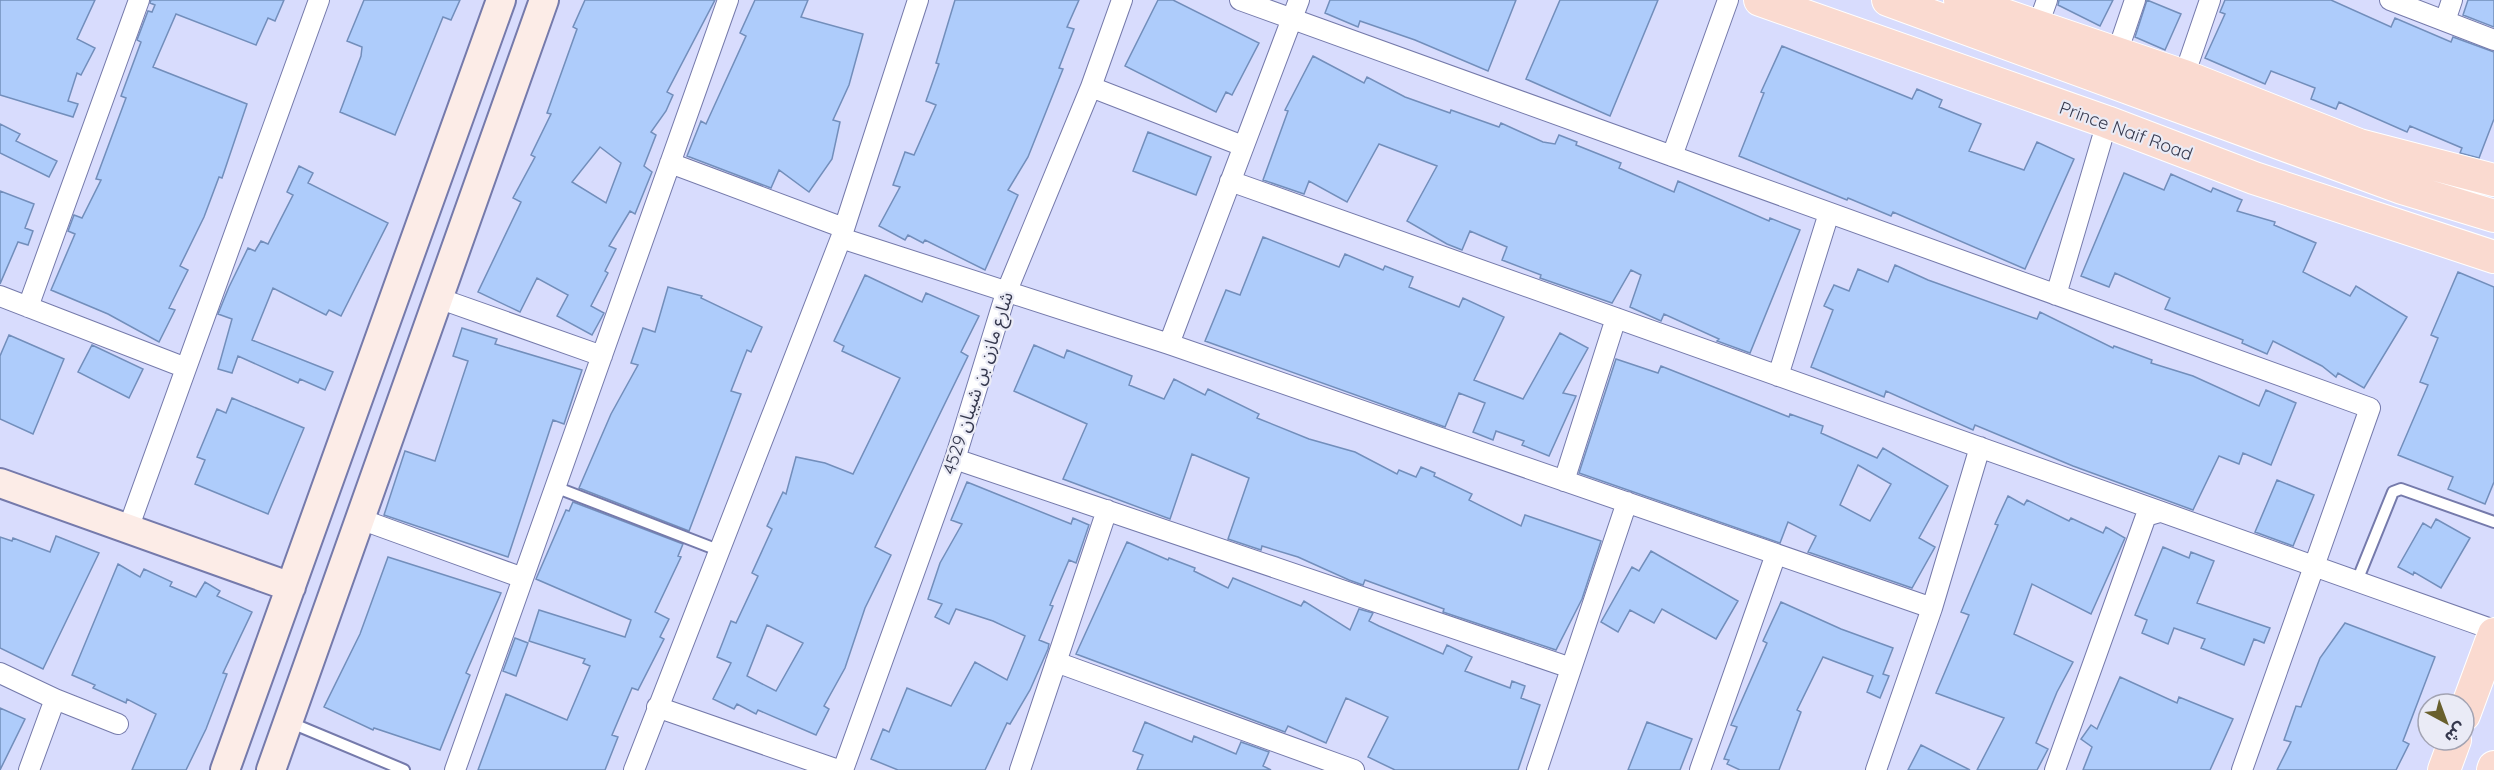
<svg xmlns="http://www.w3.org/2000/svg" width="2494" height="770" font-family="Quicksand,'Noto Sans Arabic',sans-serif">
	<style>
		.building { fill: #aeccfb; stroke: #728ebb; stroke-width: 1.5; fill-rule: evenodd }
		.lines { fill: none; stroke-linecap: round; stroke-linejoin: round }
		.lane-casing { stroke: #757aab; stroke-width: 14 }
		.street-casing { stroke: #757aab; stroke-width: 22 }
		.secondary-casing { stroke: #757aab; stroke-width: 32 }
		.primary-casing { stroke: #fff; stroke-width: 34 }
		.lane { stroke: #fff; stroke-width: 10 }
		.street { stroke: #fff; stroke-width: 20 }
		.secondary { stroke: #fcece7; stroke-width: 28 }
		.primary { stroke: #fadad0; stroke-width: 32 }
		.labels { text-anchor: middle; stroke-width: 4.5; stroke-linejoin: round; paint-order: stroke }
		.street-label { font-size: 18px; fill: #35384d; stroke: #eaebf6 }
	</style>
	<rect width="100%" height="100%" fill="#d8dcfd"/>
	<path class="building" d="M0,0H95L77,39L95,48L81,75L77,73L68,101L78,104L73,117L0,95Z
		M151,0H284L275,21L268,18L256,45L176,14L153,67L247,104L222,178L219,177L204,217L180,266L188,270L169,308L175,310L159,342L108,314L51,290L75,234L68,231L74,215L82,218L101,180L96,179L126,98L121,96L141,42L137,40L148,11L152,12L155,5L150,3Z
		M364,0H460L451,20L443,17L395,135L340,112L361,56L362,47L347,41Z
		M585,0H715L667,92L673,95L666,111L651,132L656,135L644,166L652,172L635,214L630,211L609,246L616,249L605,271L608,273L591,306L604,313L592,335L557,316L568,295L537,278L520,312L478,292L521,202L513,198L535,157L531,155L551,114L547,113L577,29L573,27ZM600,147L621,163L606,203L572,182Z
		M755,0H808L801,17L863,34L849,85L833,120L840,122L832,159L809,192L779,170L771,188L687,156L701,121L706,124L746,36L740,33Z
		M955,0H1079L1067,27L1074,29L1059,68L1063,69L1028,157L1008,190L1018,195L985,270L925,240L923,243L908,235L905,240L879,226L900,187L893,185L905,152L914,155L936,105L926,101L939,64L936,63Z
		M1158,0H1173L1259,43L1232,95L1226,92L1216,112L1125,66Z
		M1330,0H1516L1488,71L1415,40L1360,21L1358,27L1325,13Z
		M1560,0H1658L1610,116L1526,79Z
		M2059,0H2113L2100,26L2058,5Z
		M2147,0L2181,14L2165,50L2135,37Z
		M2225,0H2331L2391,27L2395,18L2451,42L2453,37L2494,52V119L2479,158L2460,153L2462,148L2410,126L2407,132L2339,102L2336,109L2311,99L2315,88L2271,71L2265,84L2205,58L2225,14L2220,12Z
		M2468,0H2494V27L2463,15Z
		M1782,46L1912,99L1917,89L1942,100L1939,107L1981,124L1969,151L2024,170L2037,142L2074,159L2025,269L1893,212L1891,216L1848,198L1847,200L1739,156L1764,93L1761,92Z
		M1313,56L1364,83L1367,77L1405,97L1450,113L1451,110L1499,127L1501,123L1543,142L1555,144L1559,135L1577,142L1576,145L1621,163L1619,168L1674,192L1678,181L1769,221L1770,218L1800,230L1750,353L1717,341L1719,339L1664,314L1661,321L1630,307L1641,275L1631,270L1612,303L1540,278L1541,275L1502,260L1507,247L1470,231L1462,250L1447,244L1407,221L1437,166L1379,144L1347,202L1309,181L1304,194L1263,180L1288,111L1285,110Z
		M0,124L20,134L16,141L57,161L49,177L0,153Z
		M1148,132L1211,157L1196,195L1133,171Z
		M299,166L313,173L308,183L388,223L341,316L329,310L326,315L273,288L252,340L333,372L325,390L300,379L298,383L238,356L232,373L218,369L232,319L218,314L229,287L248,248L255,251L261,241L268,244L293,195L287,192Z
		M2124,173L2164,190L2171,174L2211,192L2213,188L2242,200L2237,211L2275,222L2274,225L2316,243L2303,272L2350,296L2356,286L2407,317L2364,388L2338,373L2336,377L2322,366L2273,341L2267,354L2242,343L2243,340L2165,309L2170,298L2115,273L2109,287L2081,276Z
		M0,191L34,204L25,228L33,231L28,245L18,242L0,284Z
		M1263,237L1339,267L1345,254L1383,270L1385,266L1413,277L1409,287L1459,307L1463,298L1504,317L1474,380L1523,399L1560,333L1588,348L1563,393L1576,396L1549,456L1522,445L1524,441L1496,431L1493,440L1473,432L1485,403L1459,393L1445,427L1205,341L1226,290L1240,295Z
		M1895,265L1928,280L2037,319L2040,312L2113,348L2114,346L2152,360L2151,363L2193,376L2259,406L2266,390L2296,403L2271,465L2243,453L2239,464L2219,456L2193,510L2073,466L1975,425L1973,430L1886,391L1884,397L1811,367L1833,310L1824,306L1834,285L1849,291L1858,269L1888,282Z
		M2458,272L2494,287V482L2485,504L2448,489L2453,477L2398,455L2428,385L2420,382L2438,338L2431,335Z
		M865,275L922,302L926,293L979,316L961,352L968,356L875,547L891,555L865,608L845,668L824,706L829,709L816,735L758,710L756,714L737,704L734,709L713,699L731,663L717,657L731,621L736,623L758,576L752,573L772,529L767,526L783,492L786,494L796,457L825,463L853,474L900,378L842,351L844,346L834,341ZM767,625L803,643L776,691L747,676Z
		M668,287L702,296L701,298L762,327L751,352L747,350L731,391L741,394L689,531L579,488L611,414L638,365L631,363L643,328L655,332Z
		M462,328L497,339L495,344L582,370L564,424L553,420L508,557L384,515L405,451L435,461L468,361L453,356Z
		M9,335L64,359L33,434L0,419V356Z
		M92,345L143,369L129,398L78,372Z
		M1034,345L1064,358L1067,350L1132,376L1129,385L1164,399L1174,379L1205,395L1208,389L1259,414L1257,418L1309,439L1355,452L1397,474L1399,470L1416,477L1421,467L1435,473L1434,476L1472,494L1469,500L1521,526L1525,515L1601,541L1582,599L1556,650L1443,612L1444,609L1365,580L1363,585L1349,580L1298,557L1262,546L1261,550L1228,539L1249,478L1192,454L1170,519L1063,479L1087,424L1014,391Z
		M1616,359L1658,373L1661,366L1789,417L1790,414L1823,426L1821,433L1877,458L1883,448L1948,486L1919,538L1935,547L1912,588L1808,552L1816,536L1788,522L1780,543L1579,473ZM1858,465L1891,484L1870,521L1840,505Z
		M232,398L304,428L268,514L195,484L205,460L197,457L217,409L226,413Z
		M2277,480L2314,495L2293,546L2255,532Z
		M967,482L1071,524L1073,518L1089,525L1076,563L1069,560L1050,605L1053,606L1039,640L1049,644L1048,649L1030,690L1010,724L1007,723L985,770H898L871,759L883,729L889,732L907,688L951,706L975,662L1007,680L1025,636L993,621L956,609L949,624L935,617L942,604L928,599L940,563L962,524L951,520Z
		M2008,496L2024,505L2027,500L2069,521L2071,518L2103,533L2106,527L2125,538L2091,614L2032,584L2014,634L2073,662L2057,692L2036,743L2048,749L2037,770H1977L2004,718L1936,693L1969,615L1961,612L1998,525L1995,524Z
		M573,502L683,544L678,556L681,557L655,612L669,619L660,637L664,639L638,690L632,688L612,735L618,737L605,770H478L506,694L567,720L590,666L583,663L585,659L529,641L539,610L625,637L631,620L536,579L566,510L569,511Z
		M2436,519L2470,538L2441,588L2414,572L2413,575L2398,567L2423,523L2431,528Z
		M56,536L99,553L43,669L0,648V537L12,541L13,538L50,552Z
		M1127,542L1168,560L1169,558L1195,568L1194,571L1228,588L1233,578L1301,606L1304,601L1350,630L1359,609L1373,613L1369,621L1379,626L1443,654L1447,645L1472,657L1465,671L1510,688L1512,681L1525,686L1521,698L1540,705L1518,770H1395L1368,757L1388,717L1346,698L1326,743L1288,726L1285,732L1076,654Z
		M2163,547L2189,558L2191,552L2214,561L2197,603L2270,628L2264,643L2254,639L2244,665L2201,648L2205,639L2174,628L2168,644L2142,633L2147,620L2135,615Z
		M1651,551L1738,601L1716,639L1662,609L1654,623L1630,610L1618,632L1601,622L1632,567L1639,571Z
		M388,557L501,593L466,673L470,675L440,750L374,728L373,730L324,707L360,634Z
		M118,564L140,577L144,569L172,582L170,586L196,597L205,582L220,591L217,596L252,612L223,673L227,674L206,729L186,770H132L156,714L127,699L126,703L93,688L95,685L72,675Z
		M1781,602L1841,629L1893,648L1883,674L1889,676L1880,698L1867,692L1873,676L1823,657L1797,710L1801,712L1779,770H1740L1727,764L1729,760L1724,759L1737,727L1731,725L1767,643L1763,641Z
		M2345,623L2435,657L2403,741L2409,744L2396,770H2277L2291,742L2284,740L2296,706L2301,707L2320,658Z
		M515,638L528,643L516,676L503,671Z
		M2120,677L2177,703L2179,697L2233,719L2210,770H2083L2092,747L2081,739L2091,725L2097,729Z
		M0,708L25,719L0,770Z
		M1145,722L1192,742L1194,736L1236,754L1241,742L1269,752L1263,766L1271,770H1137L1143,755L1133,751Z
		M1647,722L1692,739L1680,770H1628Z
		M1921,745L1970,770H1908Z"/>
	<g class="lines">
		<defs>
			<path id="lane" d="M555,487L718,550
				M2357,581L2393,492L2401,489L2494,522
				M289,722L404,770"/>
			<path id="street" d="M1240,0L2370,408L2242,770
				M2390,0L2494,40
				M2445,21L2452,0
				M2038,25L2047,0
				M2117,53L2135,0
				M2184,76L2210,0
				M1091,87L1243,146
				M1672,156L1728,0
				M670,163L844,228
				M1230,181L2494,630
				M841,238L1169,344L1932,608
				M2056,295L2107,122
				M0,296L186,368
				M438,298L602,356
				M28,307L139,0
				M1169,344L1299,0
				M1778,376L1829,213
				M955,459L1571,668
				M1564,481L1616,318
				M360,519L523,578
				M128,529L319,0
				M1056,662L1354,770
				M0,673L55,699L29,770
				M55,699L118,724
				M657,707L838,770
				M455,770L728,0
				M634,770L841,238L918,0
				M843,770L955,459L1006,293L1091,87L1122,0
				M1020,770L1107,510
				M1537,770L1627,502
				M1700,770L1776,554
				M1876,770L1932,608L1980,447
				M2055,770L2146,516L2160,512"/>
			<path id="secondary" d="M0,483L291,587
				M225,770L501,0
				M271,770L544,0"/>
			<path id="primary" d="M1760,0L2107,122L2254,178L2494,257
				M1888,0L2402,188L2494,216
				M1960,0L2184,76L2359,145L2494,180
				M2464,715L2494,634
				M2444,770L2455,740
				M2493,770L2494,767"/>
		</defs>
		<use href="#lane" class="lane-casing"/>
		<use href="#street" class="street-casing"/>
		<use href="#secondary" class="secondary-casing"/>
		<use href="#primary" class="primary-casing"/>
		<use href="#lane" class="lane"/>
		<use href="#street" class="street"/>
		<use href="#secondary" class="secondary"/>
		<use href="#primary" class="primary"/>
	</g>
	<g class="labels">
		<g class="street-label">
			<text transform="translate(2126 131) rotate(20)" y="6">Prince Naif Road</text>
			<text transform="translate(978 383) rotate(-72)" y="6">شارع مازن بن شيبان 4529</text>
		</g>
	</g>
	<g transform="translate(2446 722) rotate(139)"><circle r="28" fill="#eaebf6" stroke="#a2a3b2" stroke-width="1.5"/>
	<path d="M0-4.5L10 22L0 15L-10 22Z" fill="#69602d"/>
	<text y="-9" font-size="16" font-weight="bold" text-anchor="middle" fill="#35384d">ش</text>
	</g>
</svg>
